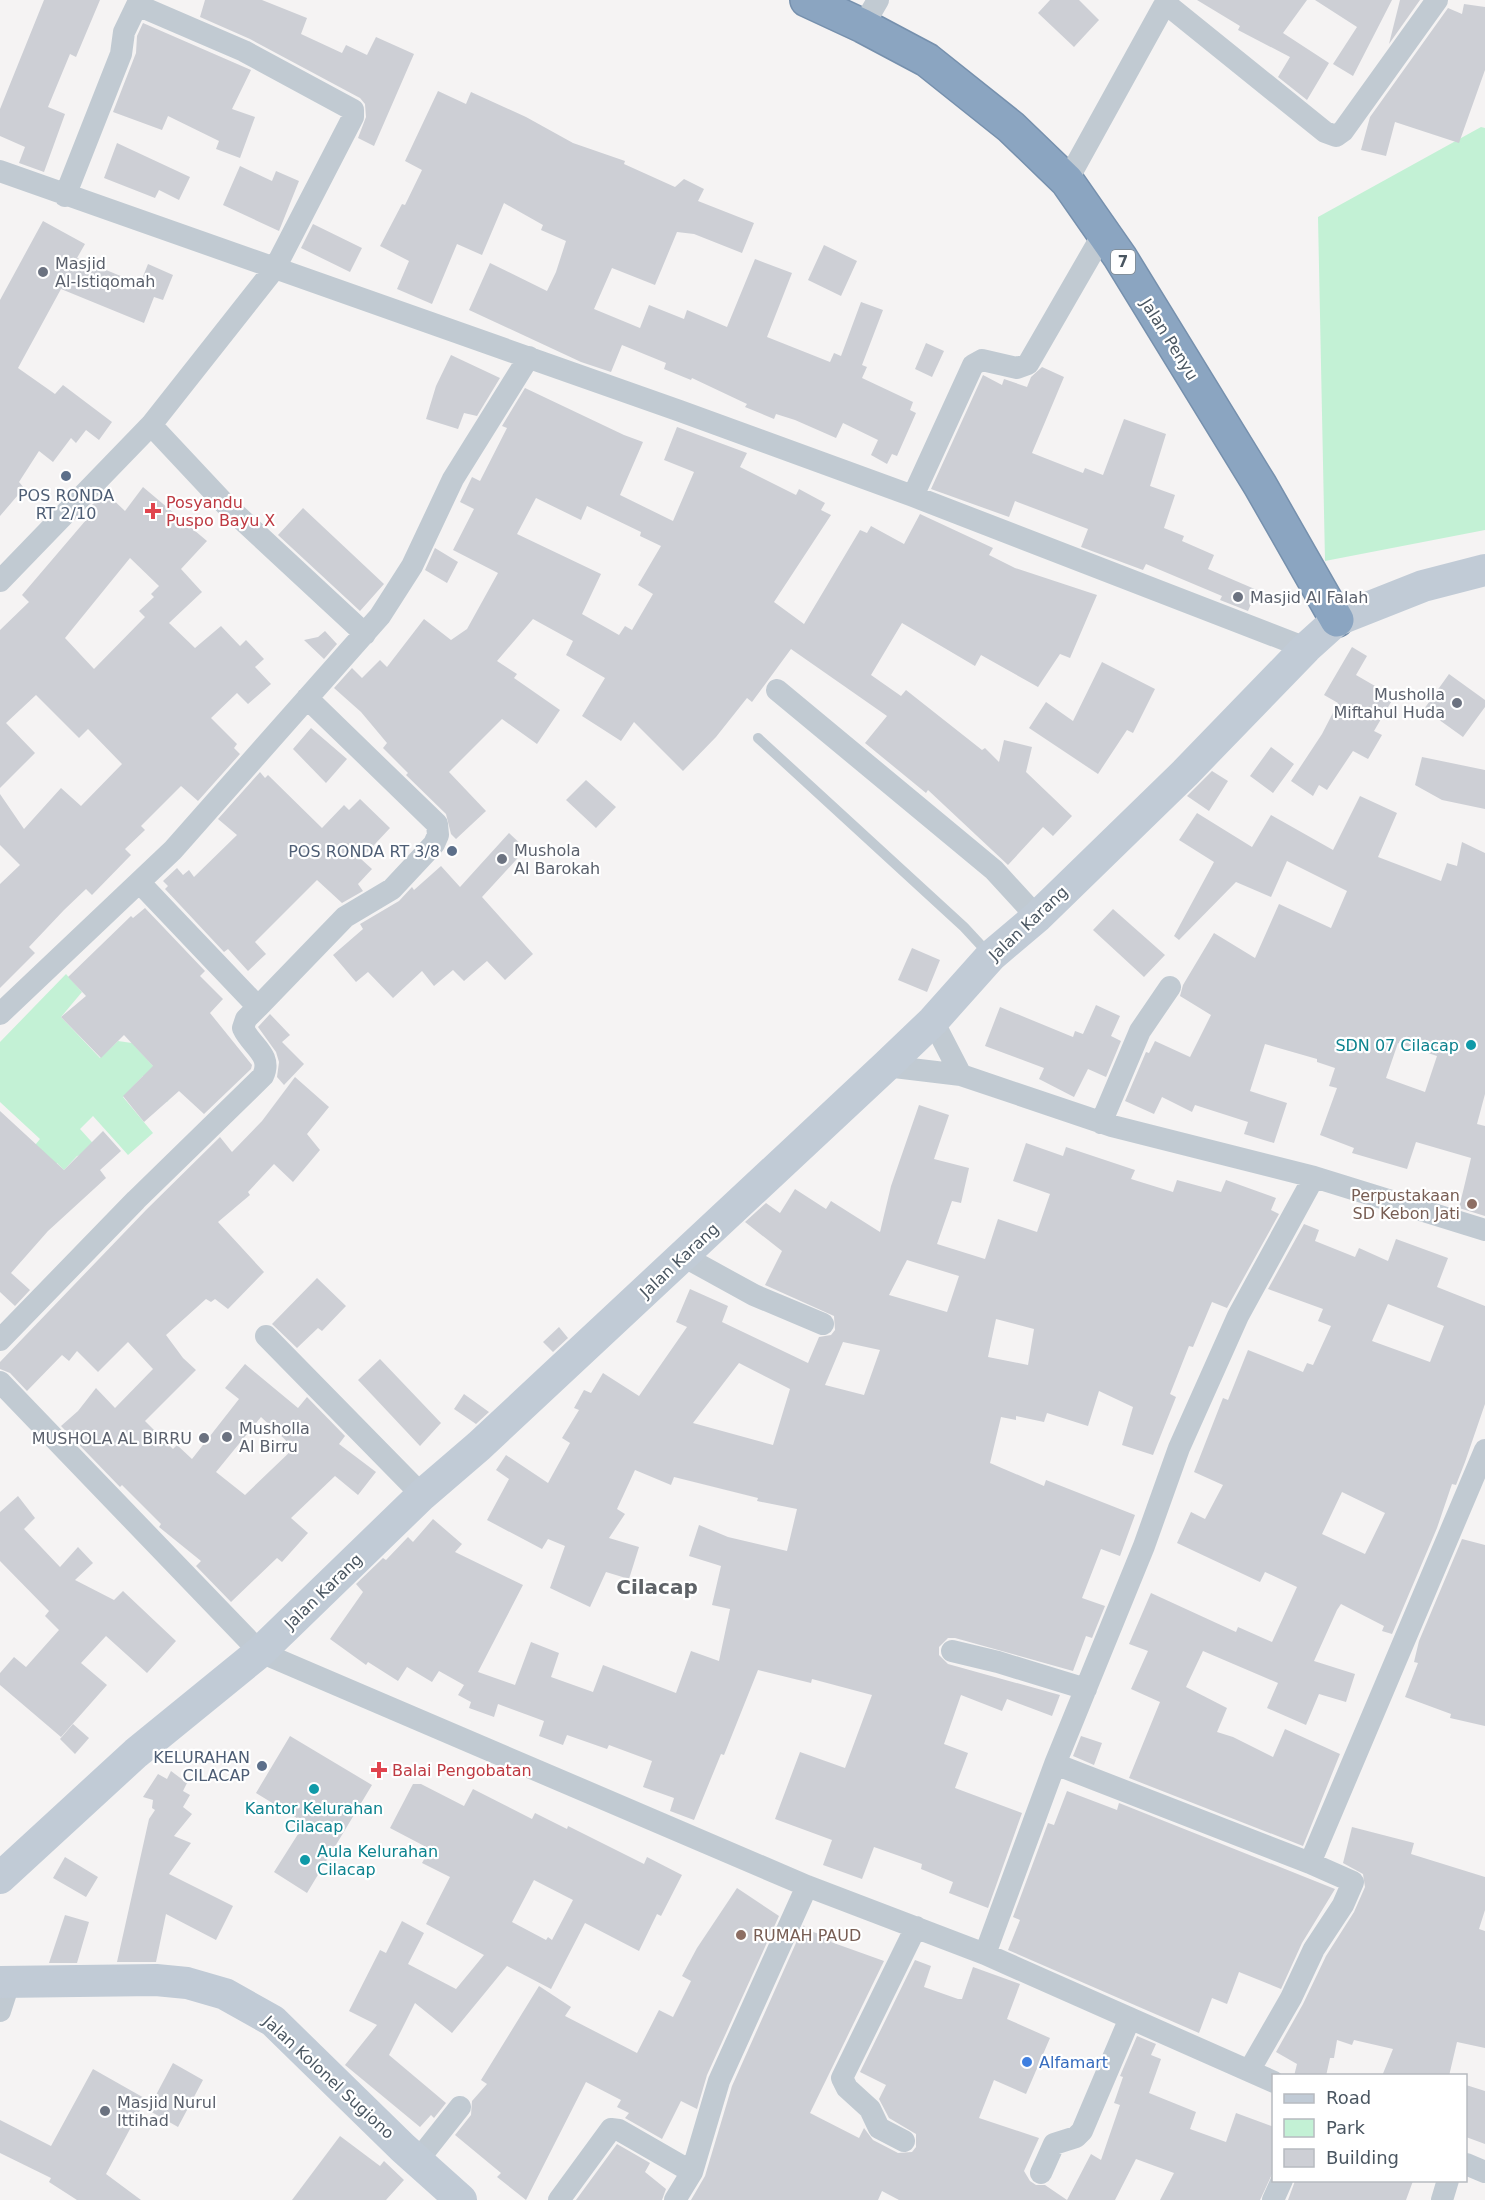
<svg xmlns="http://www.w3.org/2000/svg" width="1485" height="2200" font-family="'DejaVu Sans',sans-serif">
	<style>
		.green { fill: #c3f1d5 }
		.building { fill: #cdcfd5; fill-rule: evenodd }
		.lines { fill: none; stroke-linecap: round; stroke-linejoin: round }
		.highway-casing { stroke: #7690ad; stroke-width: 36 }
		.lane { stroke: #c1cad2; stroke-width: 10 }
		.street { stroke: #c1cad2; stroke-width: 22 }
		.secondary { stroke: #c1cbd6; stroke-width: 32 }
		.highway { stroke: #8ba5c1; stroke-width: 33 }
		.worship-dot { fill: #6b7280; stroke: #fff; stroke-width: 2 }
		.service-dot { fill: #5c6f8a; stroke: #fff; stroke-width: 2 }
		.health-dot { fill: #e0444e; stroke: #fff; stroke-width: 2 }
		.culture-dot { fill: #0f9aa8; stroke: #fff; stroke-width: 2 }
		.education-dot { fill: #8d6e63; stroke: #fff; stroke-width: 2 }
		.shop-dot { fill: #3f7fe0; stroke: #fff; stroke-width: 2 }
		.labels { text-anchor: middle; stroke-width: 4.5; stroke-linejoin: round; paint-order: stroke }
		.shield { fill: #fff; stroke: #808990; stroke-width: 1.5 }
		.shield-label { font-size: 15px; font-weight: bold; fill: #4a5661 }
		.worship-label { font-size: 16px; fill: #5b616d; stroke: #fff; text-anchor: start }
		.street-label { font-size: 16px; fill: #4a5661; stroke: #fff }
		.service-label { font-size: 16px; fill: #4e5e75; stroke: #fff; text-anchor: end }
		.health-label { font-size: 16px; fill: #be3a42; stroke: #fff; text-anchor: start }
		.culture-label { font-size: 16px; fill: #0d838f; stroke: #fff; text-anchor: end }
		.education-label { font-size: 16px; fill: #785e54; stroke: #fff; text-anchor: end }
		.shop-label { font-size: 16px; fill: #366cbe; stroke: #fff; text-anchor: start }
		.quarter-label { font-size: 20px; font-weight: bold; fill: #5f6368; stroke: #fff }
	</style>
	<rect width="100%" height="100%" fill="#f5f3f3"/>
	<path class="green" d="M1481,127L1485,128V530L1325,561L1318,217Z
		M66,974L82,992L61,1017L100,1058L118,1041L132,1043L176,1091L167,1102L143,1076L123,1097L153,1133L128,1155L93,1116L80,1129L100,1151L77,1156L64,1170L57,1163L24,1192L6,1181L40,1139L0,1102V1042Z"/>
	<path class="building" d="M44,0H100L76,57L70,54L48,107L65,114L44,172L19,163L25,147L0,136V109Z
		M205,0H262L307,18L301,34L342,53L346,45L367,55L376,37L414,54L374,146L358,138L366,117L365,104L360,98L250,39L200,17Z
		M1050,0H1079L1099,20L1074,47L1038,13Z
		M1197,0H1307L1283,33L1329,63L1307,100L1278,77L1290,57L1238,30L1240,26Z
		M1315,0H1392L1353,76L1333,64L1357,27Z
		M1400,0H1420L1389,44Z
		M1464,4L1485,7V70L1459,143L1395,122L1386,156L1361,150L1370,117L1448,8L1462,14Z
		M143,23L251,70L232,109L255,117L240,158L216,149L219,141L168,116L162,130L113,112L136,53L137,36Z
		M438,91L466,104L471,92L526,117L573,143L625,161L624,164L675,187L684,179L704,189L698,201L754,223L742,253L694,234L677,232L655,285L612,268L594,309L640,328L649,305L684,319L687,310L727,327L755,259L792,273L767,337L830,362L834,353L841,356L861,302L883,310L862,365L867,367L862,378L913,402L910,410L916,413L897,456L892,454L887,464L871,455L878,440L843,423L836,438L795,420L776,414L774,419L745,407L747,404L692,378L691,380L664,369L666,363L622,345L611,372L581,362L469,310L490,263L547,291L556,272L566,241L541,230L543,225L504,203L482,255L457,244L432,304L397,289L409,261L380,246L402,204L405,205L422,170L405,161Z
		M117,143L190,177L179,200L159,190L155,198L104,178Z
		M240,166L272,181L276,171L299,181L279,231L223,205Z
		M43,221L85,244L77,258L140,284L148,264L173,275L163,300L154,297L144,323L61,289L18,368L55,394L63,385L112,422L99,440L86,430L76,443L71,438L53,462L39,451L19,482L24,488L0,516V300Z
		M313,224L362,248L350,272L301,248Z
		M824,245L857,261L841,296L808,280Z
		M926,343L944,351L932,377L915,369Z
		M451,355L500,378L477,416L464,413L458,429L426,419L436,386Z
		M1042,367L1064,377L1032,453L1083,473L1085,468L1103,475L1124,419L1166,434L1150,486L1175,495L1164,528L1184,536L1182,541L1214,555L1208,569L1257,590L1248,611L1220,600L1222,596L1146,564L1143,570L1081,547L1088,529L1015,501L1009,517L931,489L983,375L1002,385L1004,379L1027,387L1031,377Z
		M525,388L624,435L643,442L620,495L673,521L694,472L664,460L677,427L747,453L740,467L796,495L799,489L825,503L821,510L831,515L774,602L804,624L860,530L867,533L871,526L904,544L920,514L993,548L989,555L1015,568L1097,595L1070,658L1060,654L1038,687L981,655L975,666L902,623L871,675L901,696L906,690L982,750L985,748L999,762L1004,740L1032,747L1026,772L1072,816L1053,836L1043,827L1008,865L928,790L926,793L865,743L887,716L791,649L752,702L747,698L716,737L683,771L634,722L621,741L582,716L605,678L566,655L573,641L533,619L497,661L517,674L514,678L560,710L537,744L502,719L449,772L486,811L456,839L451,834L446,814L406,775L408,773L383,748L387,743L361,712L334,688L352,668L362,678L380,660L387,667L424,619L451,640L467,629L498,573L453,550L474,509L460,502L472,477L480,481L507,428L502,426ZM536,498L581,520L587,506L641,532L640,536L661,546L638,585L653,594L632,630L625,626L619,635L582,614L601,574L517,534Z
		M143,487L207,541L181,569L202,592L169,623L195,648L221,626L240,646L246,640L264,659L255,667L271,684L248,704L237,693L211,718L237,744L234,748L240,754L198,801L181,786L141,826L145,830L125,849L131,855L92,895L86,889L64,910L29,947L35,953L0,988V884L20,865L0,845V794L24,829L61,788L81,806L122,764L88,729L79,738L36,695L6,723L35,753L0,788V630L29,602L22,595L92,513L88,509L105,492L125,511ZM130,558L159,586L151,594L154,597L139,611L145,617L94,669L65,638Z
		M303,508L384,584L360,611L278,535Z
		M435,548L458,562L447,583L425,570Z
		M325,631L337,644L324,659L304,640L318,637Z
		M1352,647L1367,656L1356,675L1394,697L1374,731L1382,735L1368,759L1353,751L1327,790L1319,785L1313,796L1291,781L1322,734L1338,703L1324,695Z
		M1102,662L1155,689L1133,733L1127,730L1098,774L1029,728L1046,702L1073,721Z
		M1449,674L1485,700V707L1463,737L1424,709Z
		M311,728L347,759L326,783L293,749Z
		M1271,747L1294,764L1273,793L1250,776Z
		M1422,757L1485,770V809L1442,800L1415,785Z
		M1212,771L1228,781L1209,811L1187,796Z
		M260,772L265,778L268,775L322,828L344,805L349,810L360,799L390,828L361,859L372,869L358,884L363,891L342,903L317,880L255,942L266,954L248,971L228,949L224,952L165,889L168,886L163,881L177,868L183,875L189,870L194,877L237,835L218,819Z
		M586,780L616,807L596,828L566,800Z
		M1360,796L1397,813L1378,857L1441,881L1447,863L1457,866L1462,842L1485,853V1094L1477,1124L1485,1126V1216L1459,1208L1471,1158L1416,1142L1407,1169L1352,1153L1354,1148L1320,1135L1337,1088L1329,1086L1335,1068L1317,1062V1059L1265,1044L1250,1091L1287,1103L1274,1143L1244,1134L1248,1122L1195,1105L1192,1112L1162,1097L1154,1114L1125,1101L1146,1052L1149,1053L1155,1041L1190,1057L1211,1015L1180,996L1183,985L1214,933L1255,958L1279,904L1331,928L1347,891L1287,861L1271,897L1236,882L1179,940L1174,936L1214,862L1179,840L1197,813L1252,847L1271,815L1333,850ZM1398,1043L1437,1056L1425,1092L1386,1078Z
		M509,833L526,849L482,897L533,954L505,980L487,961L464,981L453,970L434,986L422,971L393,998L368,972L356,982L333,955L363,929L360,924L399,901L412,887L414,890L441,866L460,887Z
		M145,908L205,971L200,976L223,999L210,1013L252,1065L251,1069L204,1114L179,1091L144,1122L123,1096L153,1066L124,1035L101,1058L61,1017L86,996L68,977L131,916L133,918Z
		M1113,909L1165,955L1144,977L1093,930Z
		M912,948L940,960L927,992L898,980Z
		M1096,1005L1120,1016L1111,1036L1121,1041L1106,1077L1088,1069L1074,1097L1039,1079L1044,1068L985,1046L1000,1007L1073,1037L1075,1031L1083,1034Z
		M270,1014L290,1035L282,1042L304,1064L284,1085L277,1077L279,1062L276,1052L258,1027Z
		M295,1077L329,1107L307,1134L320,1150L293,1182L274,1164L248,1192L250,1195L218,1222L264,1272L228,1309L215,1299L211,1302L206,1299L166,1335L183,1358L196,1370L145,1421L173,1449L177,1445L192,1459L239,1399L225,1388L245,1364L298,1408L307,1397L345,1436L339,1444L376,1472L358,1495L335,1476L291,1518L308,1533L282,1562L277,1558L231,1602L196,1566L201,1561L159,1527L161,1524L122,1485L120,1487L61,1426L78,1411L96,1388L115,1408L153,1369L128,1342L98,1372L77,1351L69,1361L62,1355L27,1391L10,1373L0,1369V1362L146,1210L220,1137L232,1152L262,1121ZM261,1417L294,1448L245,1495L216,1472Z
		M919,1105L949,1115L934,1159L969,1168L961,1203L952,1201L937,1244L985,1259L998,1219L1037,1232L1050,1194L1013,1181L1026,1143L1063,1156L1066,1147L1135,1170L1131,1179L1173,1192L1177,1180L1221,1192L1226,1180L1276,1198L1271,1210L1279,1214L1227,1308L1212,1302L1193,1347L1189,1346L1170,1394L1176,1397L1153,1455L1122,1445L1133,1407L1099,1391L1088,1426L1047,1413L1044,1422L1016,1416V1420L1001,1417L990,1463L1044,1486L1046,1480L1135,1515L1120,1556L1101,1549L1082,1598L1105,1606L1092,1638L1086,1636L1073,1671L955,1638H948L939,1647V1655L948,1664L1060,1695L1052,1716L1007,1699L1002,1711L961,1695L944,1744L968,1753L955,1788L1022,1813L988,1908L949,1893L953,1882L921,1869L922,1864L874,1847L862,1879L823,1865L832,1840L775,1819L800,1752L845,1768L872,1695L812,1679L811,1683L758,1670L724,1755L721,1754L694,1820L670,1811L674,1798L643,1787L652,1761L609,1745L607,1749L567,1735L563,1745L539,1736L544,1721L498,1704L494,1717L469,1708L471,1702L458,1695L464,1685L439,1671L432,1682L407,1667L398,1681L368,1662L366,1665L330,1639L363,1592L356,1584L383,1558L386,1560L408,1537L413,1542L433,1519L462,1544L455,1552L523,1585L478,1672L515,1685L531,1642L559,1653L551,1677L593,1692L603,1665L676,1693L691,1651L719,1661L730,1609L712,1605L721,1566L689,1556L699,1525L728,1537L787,1551L797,1509L757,1501L758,1498L674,1477L671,1485L635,1470L617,1509L625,1514L609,1538L639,1547L629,1579L606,1572L590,1607L550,1588L565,1546L548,1539L542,1549L487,1520L509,1479L496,1470L506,1455L548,1483L570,1443L562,1438L579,1410L574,1408L584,1390L591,1393L603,1373L639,1396L687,1327L676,1322L690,1289L728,1306L722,1322L808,1363L819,1337L831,1335L835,1330L834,1316L765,1285L782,1251L745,1222L766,1203L780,1213L795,1189L826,1209L831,1201L880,1232L891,1186ZM907,1260L959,1276L947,1312L889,1295ZM996,1319L1034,1329L1028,1365L988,1357ZM843,1342L880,1350L864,1395L825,1385ZM739,1363L790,1389L773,1445L693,1423Z
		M0,1111L64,1170L103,1131L121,1151L100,1170L106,1178L48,1231L11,1273L30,1290L15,1306L0,1292Z
		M1304,1224L1319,1230L1315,1241L1355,1257L1359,1248L1388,1261L1396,1239L1448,1258L1437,1287L1485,1306V1404L1465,1462L1456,1485L1452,1484L1437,1528L1392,1634L1382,1631L1384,1626L1341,1604L1337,1610L1314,1661L1355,1674L1346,1702L1319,1694L1306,1725L1267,1708L1278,1683L1203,1651L1186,1687L1227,1708L1217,1732L1233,1737L1273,1757L1285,1729L1340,1754L1303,1846L1129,1778L1160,1702L1131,1689L1148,1651L1129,1644L1151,1593L1236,1632L1238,1627L1272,1642L1297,1587L1265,1572L1260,1582L1177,1543L1191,1512L1205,1519L1223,1485L1194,1472L1223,1398L1228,1400L1248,1350L1303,1372L1307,1363L1313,1365L1331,1326L1318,1321L1323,1309L1268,1289ZM1388,1304L1444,1326L1430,1362L1372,1341ZM1342,1492L1385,1513L1365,1554L1322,1534Z
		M317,1278L346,1306L322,1331L318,1328L297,1348L272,1324Z
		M559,1327L568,1338L553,1352L543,1342Z
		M380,1359L441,1423L420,1446L358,1380Z
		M464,1394L489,1412L476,1424L454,1409Z
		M18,1496L35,1518L24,1529L60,1567L78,1547L93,1563L75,1580L114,1600L123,1591L176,1641L147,1673L106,1636L81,1663L107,1685L61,1737L0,1685V1673L14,1657L26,1667L59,1630L45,1616L49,1611L0,1561V1512Z
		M1462,1539L1485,1545V1726L1450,1718L1451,1714L1405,1697L1418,1663L1414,1662L1419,1641Z
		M73,1724L89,1738L75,1754L60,1739Z
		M290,1736L372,1785L307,1893L274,1872L305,1823L256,1793Z
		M1081,1736L1102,1743L1094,1765L1073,1756Z
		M171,1771L187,1783L183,1791L190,1795L183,1807L192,1814L174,1836L191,1843L169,1874L233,1906L216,1940L166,1914L156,1962H117L149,1819L155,1810L152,1808L153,1800L143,1797L158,1774L167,1779Z
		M413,1784H421L464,1806L473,1789L532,1819L535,1813L567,1829L568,1826L644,1864L647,1857L682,1875L661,1916L657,1914L639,1951L585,1923L551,1989L507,1966L452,2033L415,2003L389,2055L446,2103L434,2118L431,2115L420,2127L345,2065L377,2025L349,2011L380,1950L386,1953L402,1921L424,1933L408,1964L456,1989L484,1955L426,1924L450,1877L422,1863L430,1849L390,1828ZM534,1880L573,1900L552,1940L548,1937L546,1940L512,1922Z
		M1067,1791L1117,1810L1119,1803L1335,1889L1302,1943L1281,1989L1239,1972L1227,2004L1212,1998L1199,2033L1008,1950L1020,1920L1013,1917L1048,1823L1054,1825Z
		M1352,1827L1414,1843L1411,1854L1485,1877V1910L1479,1929L1485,1931V2048L1457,2042L1449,2076H1382L1393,2049L1354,2040L1352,2045L1337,2040L1334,2058H1330L1326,2076H1294L1297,2064L1276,2052L1303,2004L1326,1956L1354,1912L1365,1887L1363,1874L1343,1863Z
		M65,1857L98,1877L86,1897L53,1878Z
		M737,1888L779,1916L707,2075L697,2109L681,2101L662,2139L625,2118L629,2113L617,2107L621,2100L586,2082L526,2200L497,2177L501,2173L455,2135L471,2115L472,2101L487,2084L481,2080L539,1986L571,2007L565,2016L637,2053L659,2010L673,2017L691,1981L682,1976L697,1948Z
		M65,1915L89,1922L77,1963H49Z
		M804,1925L805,1929L833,1939L831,1942L884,1961L810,2113L859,2138L864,2128L873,2140L898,2153L912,2152L916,2147V2134L889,2118L879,2099L886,2085L860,2072L915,1960L931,1966L924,1987L958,1999H962L973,1967L1020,1984L1007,2019L1050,2038L1026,2094L994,2080L979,2118L1039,2138L1024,2171L1030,2181L1036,2185H1045L1067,2200L1091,2154L1101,2160L1120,2105L1114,2103L1123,2077L1120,2076L1137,2036L1156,2044L1151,2055L1161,2059L1149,2093L1196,2112L1190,2129L1226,2142L1236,2113L1274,2127V2170L1260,2200H1160L1174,2173L1136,2159L1115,2200H899L882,2191L878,2200H691L705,2176L732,2086Z
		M173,2063L203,2080L178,2127L148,2110Z
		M93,2069L146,2099L106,2174L141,2200H77L49,2182L51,2178L0,2153V2120L51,2146Z
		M1466,2085L1485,2091V2144L1466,2137Z
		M340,2136L380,2166L384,2161L404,2180L386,2200H292Z
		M617,2144L650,2163L645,2172L666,2189L662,2200H576Z
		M1295,2181H1413L1406,2200H1288Z"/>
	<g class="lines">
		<defs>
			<path id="highway" d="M807,0L863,26L927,60L1011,127L1067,181L1120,257L1260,485L1337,620"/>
		</defs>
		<use href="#highway" class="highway-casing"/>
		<path class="lane" d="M758,738L964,927L989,954"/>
		<path class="street" d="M1165,3L1325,132L1336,136L1343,131L1437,0
			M863,26L878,0
			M0,171L680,411L913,496L1306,648
			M1067,181L1167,0
			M151,425L226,505L365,634
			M913,496L973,365L982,360L1017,368L1028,364L1103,234
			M0,581L151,425L275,268L353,117V110L244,51L137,5L124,32L121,54L65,196
			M777,690L994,870L1037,917
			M140,883L258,1007L345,917L392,889L434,844L438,835L437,824L307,698
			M0,1014L173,850L380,616L412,566L453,479L529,357
			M933,1021L961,1075
			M886,1066L961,1075L1112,1126L1314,1177L1485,1230
			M1101,1123L1140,1031L1170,987
			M683,1256L754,1295L823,1324
			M266,1336L422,1495
			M0,1340L136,1200L263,1076C273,1055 251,1046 243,1028L246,1019L258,1007
			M0,1382L260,1652L807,1886L985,1954L1274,2082
			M952,1651L998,1662L1086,1689
			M1055,1764L1310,1863
			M985,1954L1055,1764L1144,1546L1179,1448L1238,1316L1314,1177
			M0,2011L10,1980
			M1249,2071L1291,1998L1314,1949L1343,1905L1353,1882L1310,1863L1485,1450
			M904,2141L879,2128L870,2109L847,2088L842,2078L916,1927
			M418,2160L460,2107
			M1466,2164L1485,2172
			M1041,2173L1054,2144L1076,2137L1082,2131L1130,2018
			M559,2200L611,2129L619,2130L692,2172
			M675,2200L692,2172L719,2081L807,1886
			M1273,2200L1282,2180
			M1442,2200L1448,2180"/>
		<path class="secondary" d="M0,1878L136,1753L260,1652L422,1495L479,1446L886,1066L933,1021L991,956L1037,917L1185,773L1306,648L1337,620L1423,586L1485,570
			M0,1982L156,1980L187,1983L225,1994L273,2021L403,2148L461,2200"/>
		<use href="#highway" class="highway"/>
	</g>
	<g class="worship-dot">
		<circle cx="43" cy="272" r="6"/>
		<circle cx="1238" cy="597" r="6"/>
		<circle cx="1457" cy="703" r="6"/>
		<circle cx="502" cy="859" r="6"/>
		<circle cx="227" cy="1437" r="6"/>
		<circle cx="204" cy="1438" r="6"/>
		<circle cx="105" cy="2111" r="6"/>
	</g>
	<g class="service-dot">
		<circle cx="66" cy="476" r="6"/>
		<circle cx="452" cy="851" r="6"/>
		<circle cx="262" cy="1766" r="6"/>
	</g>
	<g class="health-dot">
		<path d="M150 502h6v6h6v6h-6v6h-6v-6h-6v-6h6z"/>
		<path d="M376 1761h6v6h6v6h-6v6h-6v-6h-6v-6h6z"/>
	</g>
	<g class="culture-dot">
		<circle cx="1471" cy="1045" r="6"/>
		<circle cx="314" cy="1789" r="6"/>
		<circle cx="305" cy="1860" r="6"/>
	</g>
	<g class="education-dot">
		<circle cx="1472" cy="1204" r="6"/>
		<circle cx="741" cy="1935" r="6"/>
	</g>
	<circle class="shop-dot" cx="1027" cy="2062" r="6"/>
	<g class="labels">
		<rect class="shield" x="1111" y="250" width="24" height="24" rx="4.5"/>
		<g class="shield-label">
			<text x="1123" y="267">7</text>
		</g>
		<g class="worship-label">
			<text x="55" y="269">Masjid<tspan x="55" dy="18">Al-Istiqomah</tspan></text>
			<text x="1250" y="603">Masjid Al Falah</text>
			<text x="1445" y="700" text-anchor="end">Musholla<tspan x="1445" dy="18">Miftahul Huda</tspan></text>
			<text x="514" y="856">Mushola<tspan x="514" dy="18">Al Barokah</tspan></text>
			<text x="239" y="1434">Musholla<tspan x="239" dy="18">Al Birru</tspan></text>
			<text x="192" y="1444" text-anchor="end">MUSHOLA AL BIRRU</text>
			<text x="117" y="2108">Masjid Nurul<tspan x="117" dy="18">Ittihad</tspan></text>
		</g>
		<g class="street-label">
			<text transform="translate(1170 339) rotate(58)" y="6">Jalan Penyu</text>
			<text transform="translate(1028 923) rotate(-43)" y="6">Jalan Karang</text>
			<text transform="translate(679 1260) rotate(-43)" y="6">Jalan Karang</text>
			<text transform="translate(323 1591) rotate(-44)" y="6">Jalan Karang</text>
			<text transform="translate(329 2077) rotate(43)" y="6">Jalan Kolonel Sugiono</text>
		</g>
		<g class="service-label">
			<text x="66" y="501" text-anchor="middle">POS RONDA<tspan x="66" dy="18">RT 2/10</tspan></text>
			<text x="440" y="857">POS RONDA RT 3/8</text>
			<text x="250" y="1763">KELURAHAN<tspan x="250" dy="18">CILACAP</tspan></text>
		</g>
		<g class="health-label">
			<text x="166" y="508">Posyandu<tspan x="166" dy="18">Puspo Bayu X</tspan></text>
			<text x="392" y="1776">Balai Pengobatan</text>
		</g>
		<g class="culture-label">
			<text x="1459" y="1051">SDN 07 Cilacap</text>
			<text x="314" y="1814" text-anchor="middle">Kantor Kelurahan<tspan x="314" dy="18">Cilacap</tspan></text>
			<text x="317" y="1857" text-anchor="start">Aula Kelurahan<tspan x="317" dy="18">Cilacap</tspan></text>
		</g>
		<g class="education-label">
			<text x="1460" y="1201">Perpustakaan<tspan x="1460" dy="18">SD Kebon Jati</tspan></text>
			<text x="753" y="1941" text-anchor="start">RUMAH PAUD</text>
		</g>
		<g class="shop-label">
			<text x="1039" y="2068">Alfamart</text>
		</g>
		<g class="quarter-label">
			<text x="657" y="1594">Cilacap</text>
		</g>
	</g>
	<rect x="1272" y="2074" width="195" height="108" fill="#ffffff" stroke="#b7bbc0" stroke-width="1.5"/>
	<rect x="1284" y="2094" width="30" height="9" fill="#c1cbd6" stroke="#b7bbc0" stroke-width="1.5"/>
	<text x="1326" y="2104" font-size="18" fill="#4a5661">Road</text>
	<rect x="1284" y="2119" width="30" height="18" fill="#c3f1d5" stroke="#b7bbc0" stroke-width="1.5"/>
	<text x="1326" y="2134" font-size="18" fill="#4a5661">Park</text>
	<rect x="1284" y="2149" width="30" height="18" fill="#cdcfd5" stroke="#b7bbc0" stroke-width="1.5"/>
	<text x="1326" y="2164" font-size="18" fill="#4a5661">Building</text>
</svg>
